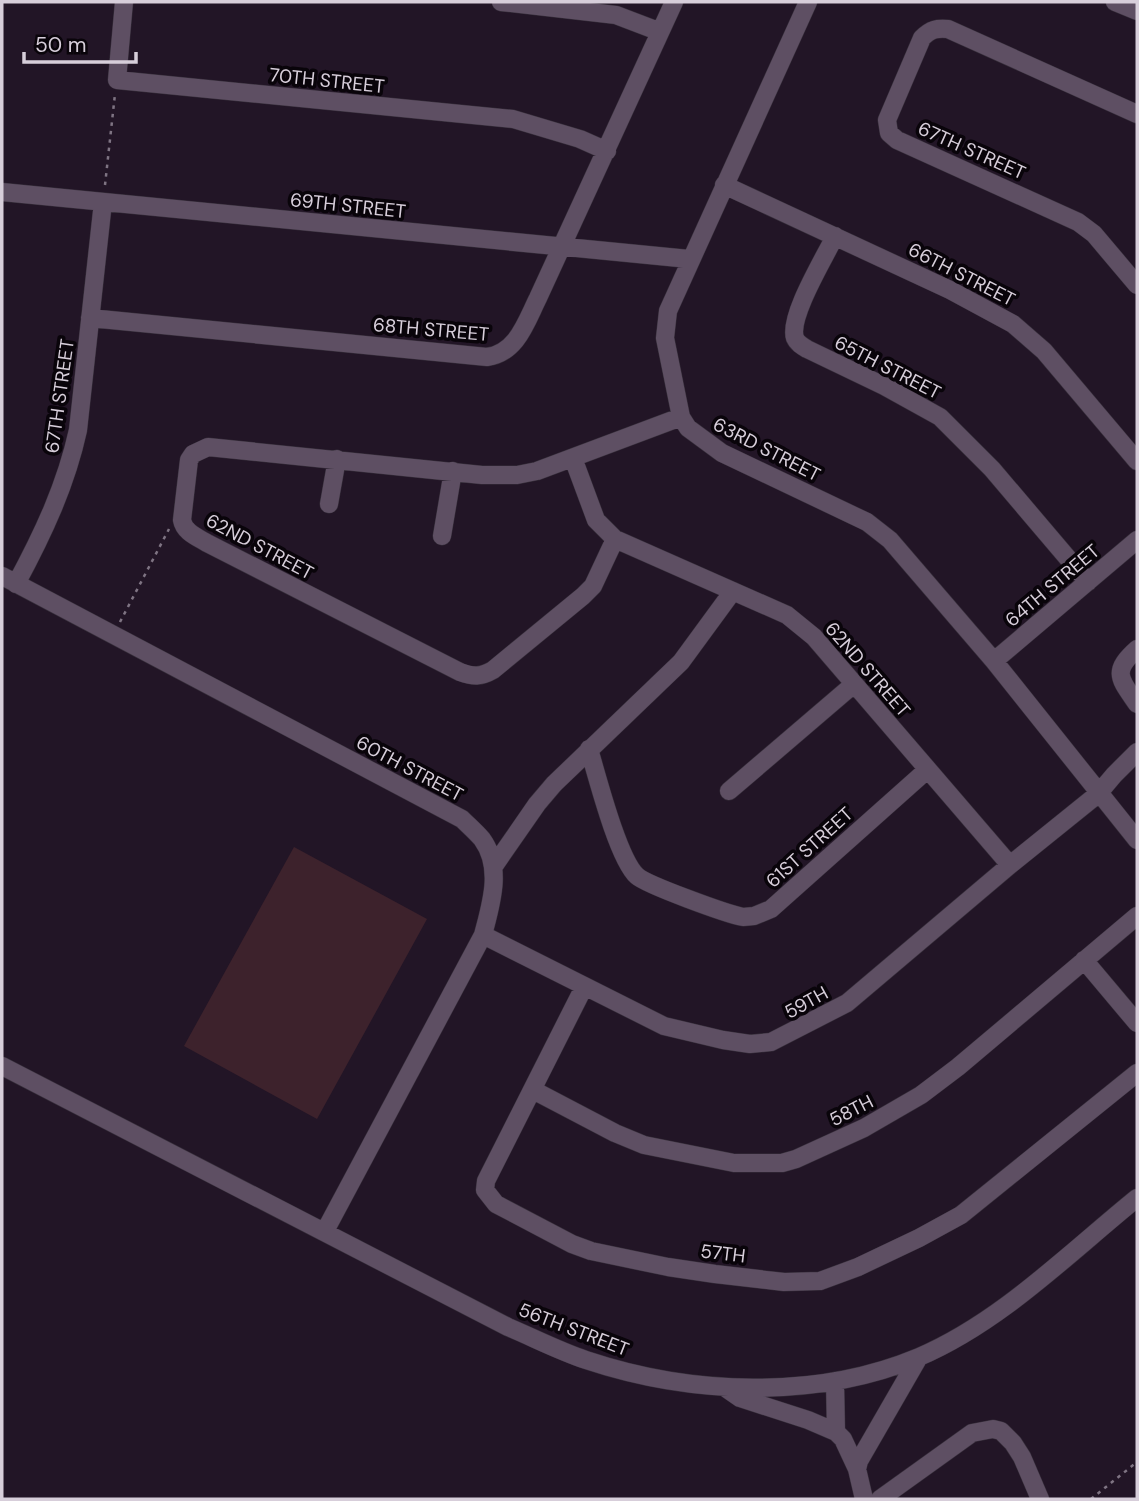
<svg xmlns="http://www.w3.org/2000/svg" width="1139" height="1501" font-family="'DM Sans',sans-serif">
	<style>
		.green { fill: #3d222c }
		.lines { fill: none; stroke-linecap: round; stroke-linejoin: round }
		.minor-casing { stroke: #38303c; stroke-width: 19 }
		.path { stroke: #7f7483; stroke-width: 2.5; stroke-dasharray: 3.5 5; stroke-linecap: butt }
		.minor { stroke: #5e4f63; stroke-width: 18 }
		.labels { text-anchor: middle; stroke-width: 7; stroke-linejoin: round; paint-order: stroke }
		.street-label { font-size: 19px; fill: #d7ceda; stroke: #09040a }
	</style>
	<rect width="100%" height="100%" fill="#221526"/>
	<path class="green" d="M294,847L427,919L317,1119L184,1046Z"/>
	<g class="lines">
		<defs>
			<path id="minor" d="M124,2L117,80L513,119L580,139L607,151
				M501,2L616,15L658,31
				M808,2L668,311L665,338L681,417L688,428L722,453L867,522L890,540L994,661L1137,840
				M1115,2L1137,11
				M1137,114L948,29C937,28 931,29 922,38L887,120L889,133L897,140L1078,222L1094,234L1137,285
				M724,185L950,290L1013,324L1044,351L1137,461
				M2,192L689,259
				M835,236C825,257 788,317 795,338C797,343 802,346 807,349L884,386L940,417L992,469L1088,582
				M90,318L487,357C517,353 526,322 538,298L674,2
				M573,458L596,520L615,539L787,615L814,637L1010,865
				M329,504L337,459
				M442,536L453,471
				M615,539L593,586L583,596L493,670C481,677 473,677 460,672L207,543C197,537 184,532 182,520L189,460L193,454L208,447L482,475H517L537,471L681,417
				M2,576L462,819C468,825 476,832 482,839C503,868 491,904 483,935L325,1231
				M16,584C43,534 66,485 78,430L103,202
				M1137,649C1111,672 1120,679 1137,704
				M994,661L1137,540
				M589,749C597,776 618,859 637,876C647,885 727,914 743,917L754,916L771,909L927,770
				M729,791L854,684
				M494,866L537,804L554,784L681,662L733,591
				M483,935L664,1026L723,1040L750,1044L771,1042L847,1003L1010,865L1098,794L1114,775L1137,752
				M1084,960L1137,1023
				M584,987L486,1181L485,1190L496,1204L572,1244L591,1251L668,1267L715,1274L784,1282L820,1281L858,1267L919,1238L961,1215L1137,1073
				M2,1066L508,1327C534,1338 559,1351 586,1360C691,1395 816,1400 919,1357C1001,1322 1069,1253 1137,1198
				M533,1090L615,1133L644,1145L734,1163H782L796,1159L864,1128L921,1095L958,1067L1137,916
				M835,1381L836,1432
				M727,1389L740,1398L808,1420L836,1432L843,1439L857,1469
				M864,1499L857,1469L859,1461L919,1357
				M880,1499L972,1433L993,1429L1001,1431L1013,1443L1022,1457L1040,1499"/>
		</defs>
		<use href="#minor" class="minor-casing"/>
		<path class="path" d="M105,185L115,94
			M120,622L169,529
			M1091,1499L1137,1462"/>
		<use href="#minor" class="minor"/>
	</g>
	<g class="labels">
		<g class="street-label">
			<text transform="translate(327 80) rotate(6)" y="7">70TH STREET</text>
			<text transform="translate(972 150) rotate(24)" y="7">67TH STREET</text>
			<text transform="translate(348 205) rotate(6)" y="7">69TH STREET</text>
			<text transform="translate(962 274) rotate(27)" y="7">66TH STREET</text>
			<text transform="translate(431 329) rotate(5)" y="7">68TH STREET</text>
			<text transform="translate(888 367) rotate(27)" y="7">65TH STREET</text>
			<text transform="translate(59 396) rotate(-82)" y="7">67TH STREET</text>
			<text transform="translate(767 449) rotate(27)" y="7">63RD STREET</text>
			<text transform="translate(260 546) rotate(28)" y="7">62ND STREET</text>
			<text transform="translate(1052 585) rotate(-40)" y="7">64TH STREET</text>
			<text transform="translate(868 669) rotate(49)" y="7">62ND STREET</text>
			<text transform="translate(410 768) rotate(28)" y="7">60TH STREET</text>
			<text transform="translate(809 847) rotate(-42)" y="7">61ST STREET</text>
			<text transform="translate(806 1002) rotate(-29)" y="7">59TH</text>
			<text transform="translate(851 1110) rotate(-27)" y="7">58TH</text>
			<text transform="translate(723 1253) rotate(7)" y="7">57TH</text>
			<text transform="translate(574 1329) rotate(21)" y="7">56TH STREET</text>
		</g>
	</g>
	<rect width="1139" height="1501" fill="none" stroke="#d7ceda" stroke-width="7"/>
	<path d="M24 52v10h112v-10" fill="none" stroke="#d7ceda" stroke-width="3.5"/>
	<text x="35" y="52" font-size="21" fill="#d7ceda" stroke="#09040a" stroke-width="5" paint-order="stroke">50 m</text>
</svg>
